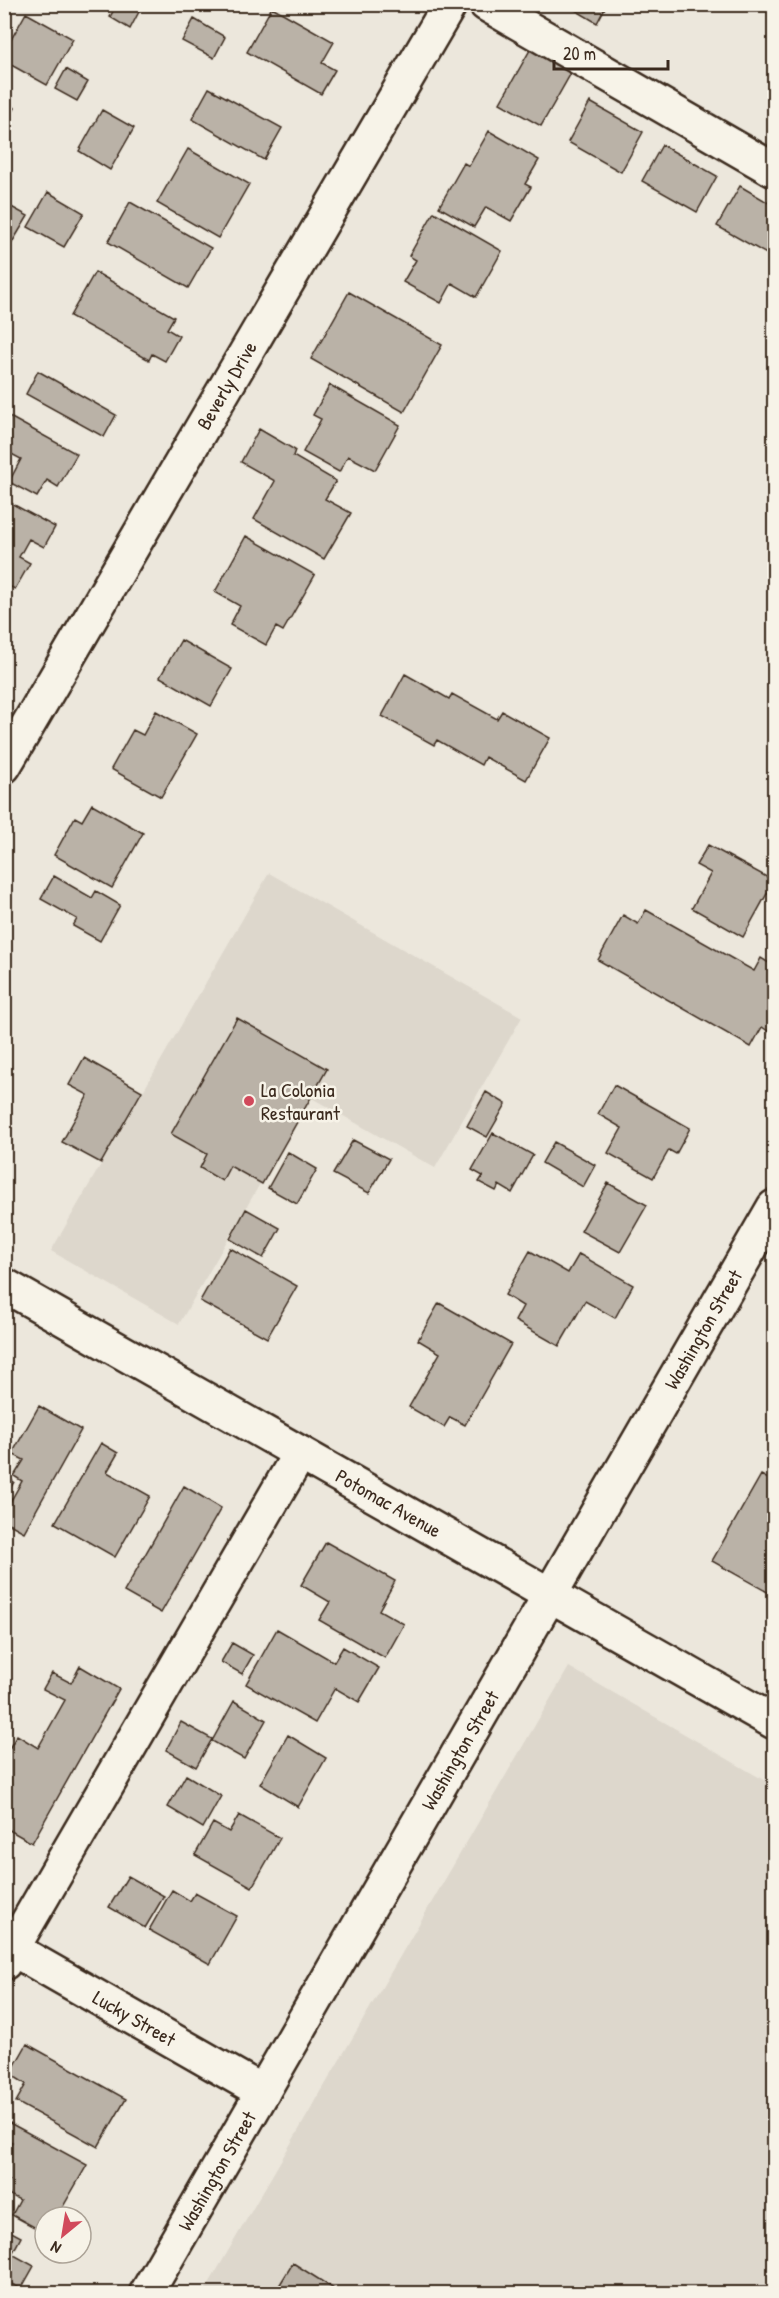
<svg xmlns="http://www.w3.org/2000/svg" width="779" height="2298" font-family="'Patrick Hand',sans-serif">
	<style>
		.built { fill: #ddd7cc }
		.building { fill: #bab2a7; stroke: #3b2a1e; stroke-width: 1.5 }
		.lines { fill: none; stroke-linecap: round; stroke-linejoin: round }
		.minor-casing { stroke: #3b2a1e; stroke-width: 38 }
		.minor { stroke: #f7f3e8; stroke-width: 33 }
		.poi-dot { fill: #d1495b; stroke: #f7f3e8; stroke-width: 2 }
		.labels { text-anchor: middle; stroke-width: 5; stroke-linejoin: round; paint-order: stroke }
		.street-label { font-size: 20px; fill: #3b2a1e; stroke: #f7f3e8 }
		.poi-label { font-size: 20px; fill: #3b2a1e; stroke: #f7f3e8; text-anchor: start }
	</style>
	<rect width="100%" height="100%" fill="#ece7dc"/>
	<filter id="ink" filterUnits="userSpaceOnUse"><feTurbulence type="fractalNoise" baseFrequency=".0167" numOctaves="2"/><feDisplacementMap in="SourceGraphic" scale="12" xChannelSelector="R" yChannelSelector="G"/><feConvolveMatrix kernelMatrix="1 2 1 2 8 2 1 2 1" color-interpolation-filters="sRGB"/></filter>
	<g filter="url(#ink)">
		<path class="built" d="M269,873L522,1017L435,1168L310,1097L179,1324L51,1251Z
			M569,1667L774,1786V2293L203,2294Z"/>
		<path class="building" d="M117,4H143L130,29L110,17Z
			M565,4H607L597,23Z
			M272,7L334,42L322,63L335,70L321,94L247,52Z
			M26,13L73,39L47,85L4,61V52Z
			M194,19L225,37L214,58L182,41Z
			M534,43L575,66L541,126L500,103Z
			M66,69L88,82L77,101L55,89Z
			M209,88L282,128L264,160L192,119Z
			M4,102L15,108L4,126Z
			M590,102L643,132L621,172L568,142Z
			M102,110L134,128L110,170L79,151Z
			M489,131L539,160L525,184L531,187L511,221L486,207L474,227L439,207L464,163L469,166Z
			M662,145L717,176L697,212L642,181Z
			M188,149L249,184L218,238L157,203Z
			M740,186L774,206V248L770,256L717,226Z
			M48,192L84,213L64,247L28,227Z
			M130,202L211,248L188,288L108,242Z
			M4,203L28,216L4,256Z
			M434,212L502,251L476,297L452,283L441,303L403,282L416,260L409,256Z
			M95,272L174,317L167,329L179,336L165,361L152,354L149,360L70,316Z
			M349,292L442,345L404,412L311,359Z
			M38,371L116,415L104,437L26,394Z
			M330,385L400,425L375,470L348,456L339,472L303,452L321,419L313,415Z
			M8,416L77,454L58,487L47,480L37,497L9,482L21,459L4,450V422Z
			M259,429L295,450L293,456L336,481L325,499L351,513L324,559L254,519L275,481L241,462Z
			M7,501L55,527L44,547L29,539L19,557L30,563L15,589L4,584V505Z
			M246,536L315,575L283,631L276,627L266,645L230,625L240,606L215,592Z
			M181,640L232,669L211,706L160,677Z
			M405,674L449,699L452,694L497,719L502,711L550,738L526,780L485,757L481,765L437,740L434,745L382,716Z
			M156,711L197,734L161,797L111,769L133,730L143,735Z
			M92,804L143,833L112,888L54,855L75,817L82,821Z
			M708,845L774,881L743,937L692,908L711,873L696,865Z
			M54,876L92,898L96,891L120,905L100,941L73,926L77,919L41,899Z
			M646,910L754,971L761,958L774,966V1035L762,1027L751,1047L598,960L623,915L638,924Z
			M237,1018L327,1069L262,1184L230,1166L222,1181L200,1168L207,1154L171,1134Z
			M84,1058L142,1091L101,1163L62,1142L88,1095L69,1085Z
			M614,1085L690,1128L676,1154L669,1150L653,1178L608,1153L622,1128L598,1114Z
			M486,1092L506,1104L487,1137L467,1126Z
			M493,1133L533,1155L512,1193L499,1185L496,1191L479,1182L483,1176L472,1170Z
			M353,1140L389,1159L369,1193L333,1174Z
			M554,1142L595,1165L583,1187L542,1163Z
			M288,1152L317,1169L297,1204L268,1188Z
			M608,1183L647,1205L620,1252L581,1231Z
			M246,1209L280,1228L263,1258L230,1239Z
			M230,1248L297,1286L267,1338L200,1301Z
			M530,1251L568,1273L579,1254L633,1285L615,1318L585,1301L559,1346L515,1321L523,1306L505,1295Z
			M439,1303L511,1344L465,1425L450,1417L444,1427L409,1407L440,1353L418,1340Z
			M39,1406L81,1430L24,1532L4,1521V1513L22,1481L14,1476L24,1460L12,1454Z
			M101,1443L118,1453L107,1472L150,1496L115,1557L55,1523Z
			M761,1475L774,1482V1588L771,1594L712,1561Z
			M4,1476L14,1482L4,1498Z
			M184,1486L221,1508L161,1613L124,1592Z
			M326,1542L395,1581L379,1610L404,1624L385,1658L319,1620L330,1602L301,1585Z
			M277,1629L334,1662L343,1647L379,1668L359,1702L335,1688L315,1723L246,1684Z
			M232,1643L253,1655L242,1674L221,1662Z
			M80,1666L119,1689L32,1843L4,1827V1757L17,1735L38,1748L65,1700L43,1689L52,1673L71,1683Z
			M234,1701L266,1720L244,1759L212,1741Z
			M4,1720L11,1723L4,1735Z
			M181,1722L212,1739L196,1767L166,1750Z
			M288,1735L326,1758L298,1807L260,1784Z
			M186,1775L221,1796L203,1828L168,1807Z
			M239,1815L280,1838L252,1887L195,1855L213,1823L229,1832Z
			M128,1876L164,1896L145,1928L109,1907Z
			M172,1890L190,1901L195,1893L237,1916L210,1964L149,1930Z
			M27,2044L126,2099L98,2147L16,2102L26,2084L10,2074Z
			M8,2122L87,2165L57,2217H45V2233L12,2215L20,2200L4,2192L9,2181L4,2179V2155L12,2142L4,2138V2128Z
			M4,2228L21,2237L12,2254L34,2266L21,2289L4,2280Z
			M293,2263L342,2294H274Z"/>
		<g class="lines">
			<defs>
				<g id="minor">
					<path d="M486,4L774,170"/>
					<path id="s1" d="M4,766L450,4"/>
					<path id="s2" d="M4,1285L774,1722"/>
					<path id="s3" d="M4,1944L263,2092"/>
					<path d="M4,1963L300,1453"/>
					<path id="s4" d="M146,2294L774,1207"/>
				</g>
			</defs>
			<use href="#minor" class="minor-casing"/>
			<use href="#minor" class="minor"/>
		</g>
	</g>
	<circle class="poi-dot" cx="249" cy="1101" r="6"/>
	<g class="labels">
		<g class="street-label">
			<text dy="7" stroke="none"><textPath href="#s1" startOffset="441">Beverly Drive</textPath></text>
			<text dy="7" stroke="none"><textPath href="#s4" startOffset="1114">Washington Street</textPath></text>
			<text dy="7" stroke="none"><textPath href="#s2" startOffset="442">Potomac Avenue</textPath></text>
			<text dy="7" stroke="none"><textPath href="#s4" startOffset="628">Washington Street</textPath></text>
			<text dy="7" stroke="none"><textPath href="#s3" startOffset="150">Lucky Street</textPath></text>
			<text dy="7" stroke="none"><textPath href="#s4" startOffset="142">Washington Street</textPath></text>
		</g>
		<g class="poi-label">
			<text x="261" y="1097">La Colonia<tspan x="261" dy="23">Restaurant</tspan></text>
		</g>
	</g>
	<rect width="779" height="2298" fill="none" stroke="#f7f3e8" stroke-width="24"/>
	<rect x="12" y="12" width="755" height="2274" fill="none" stroke="#3b2a1e" stroke-width="2" filter="url(#ink)"/>
	<g transform="translate(63 2235) rotate(210)"><circle r="28" fill="#f7f3e8" stroke="#aca397" stroke-width="1.5"/>
	<path d="M0-4.5L10 22L0 15L-10 22Z" fill="#d1495b"/>
	<text y="-9" font-size="16" font-weight="bold" text-anchor="middle" fill="#3b2a1e">N</text>
	</g>
	<path d="M554 60v9h114v-9" fill="none" stroke="#3b2a1e" stroke-width="3"/>
	<text x="563" y="60" font-size="18" fill="#3b2a1e" stroke="#f7f3e8" stroke-width="4.5" paint-order="stroke">20 m</text>
</svg>
